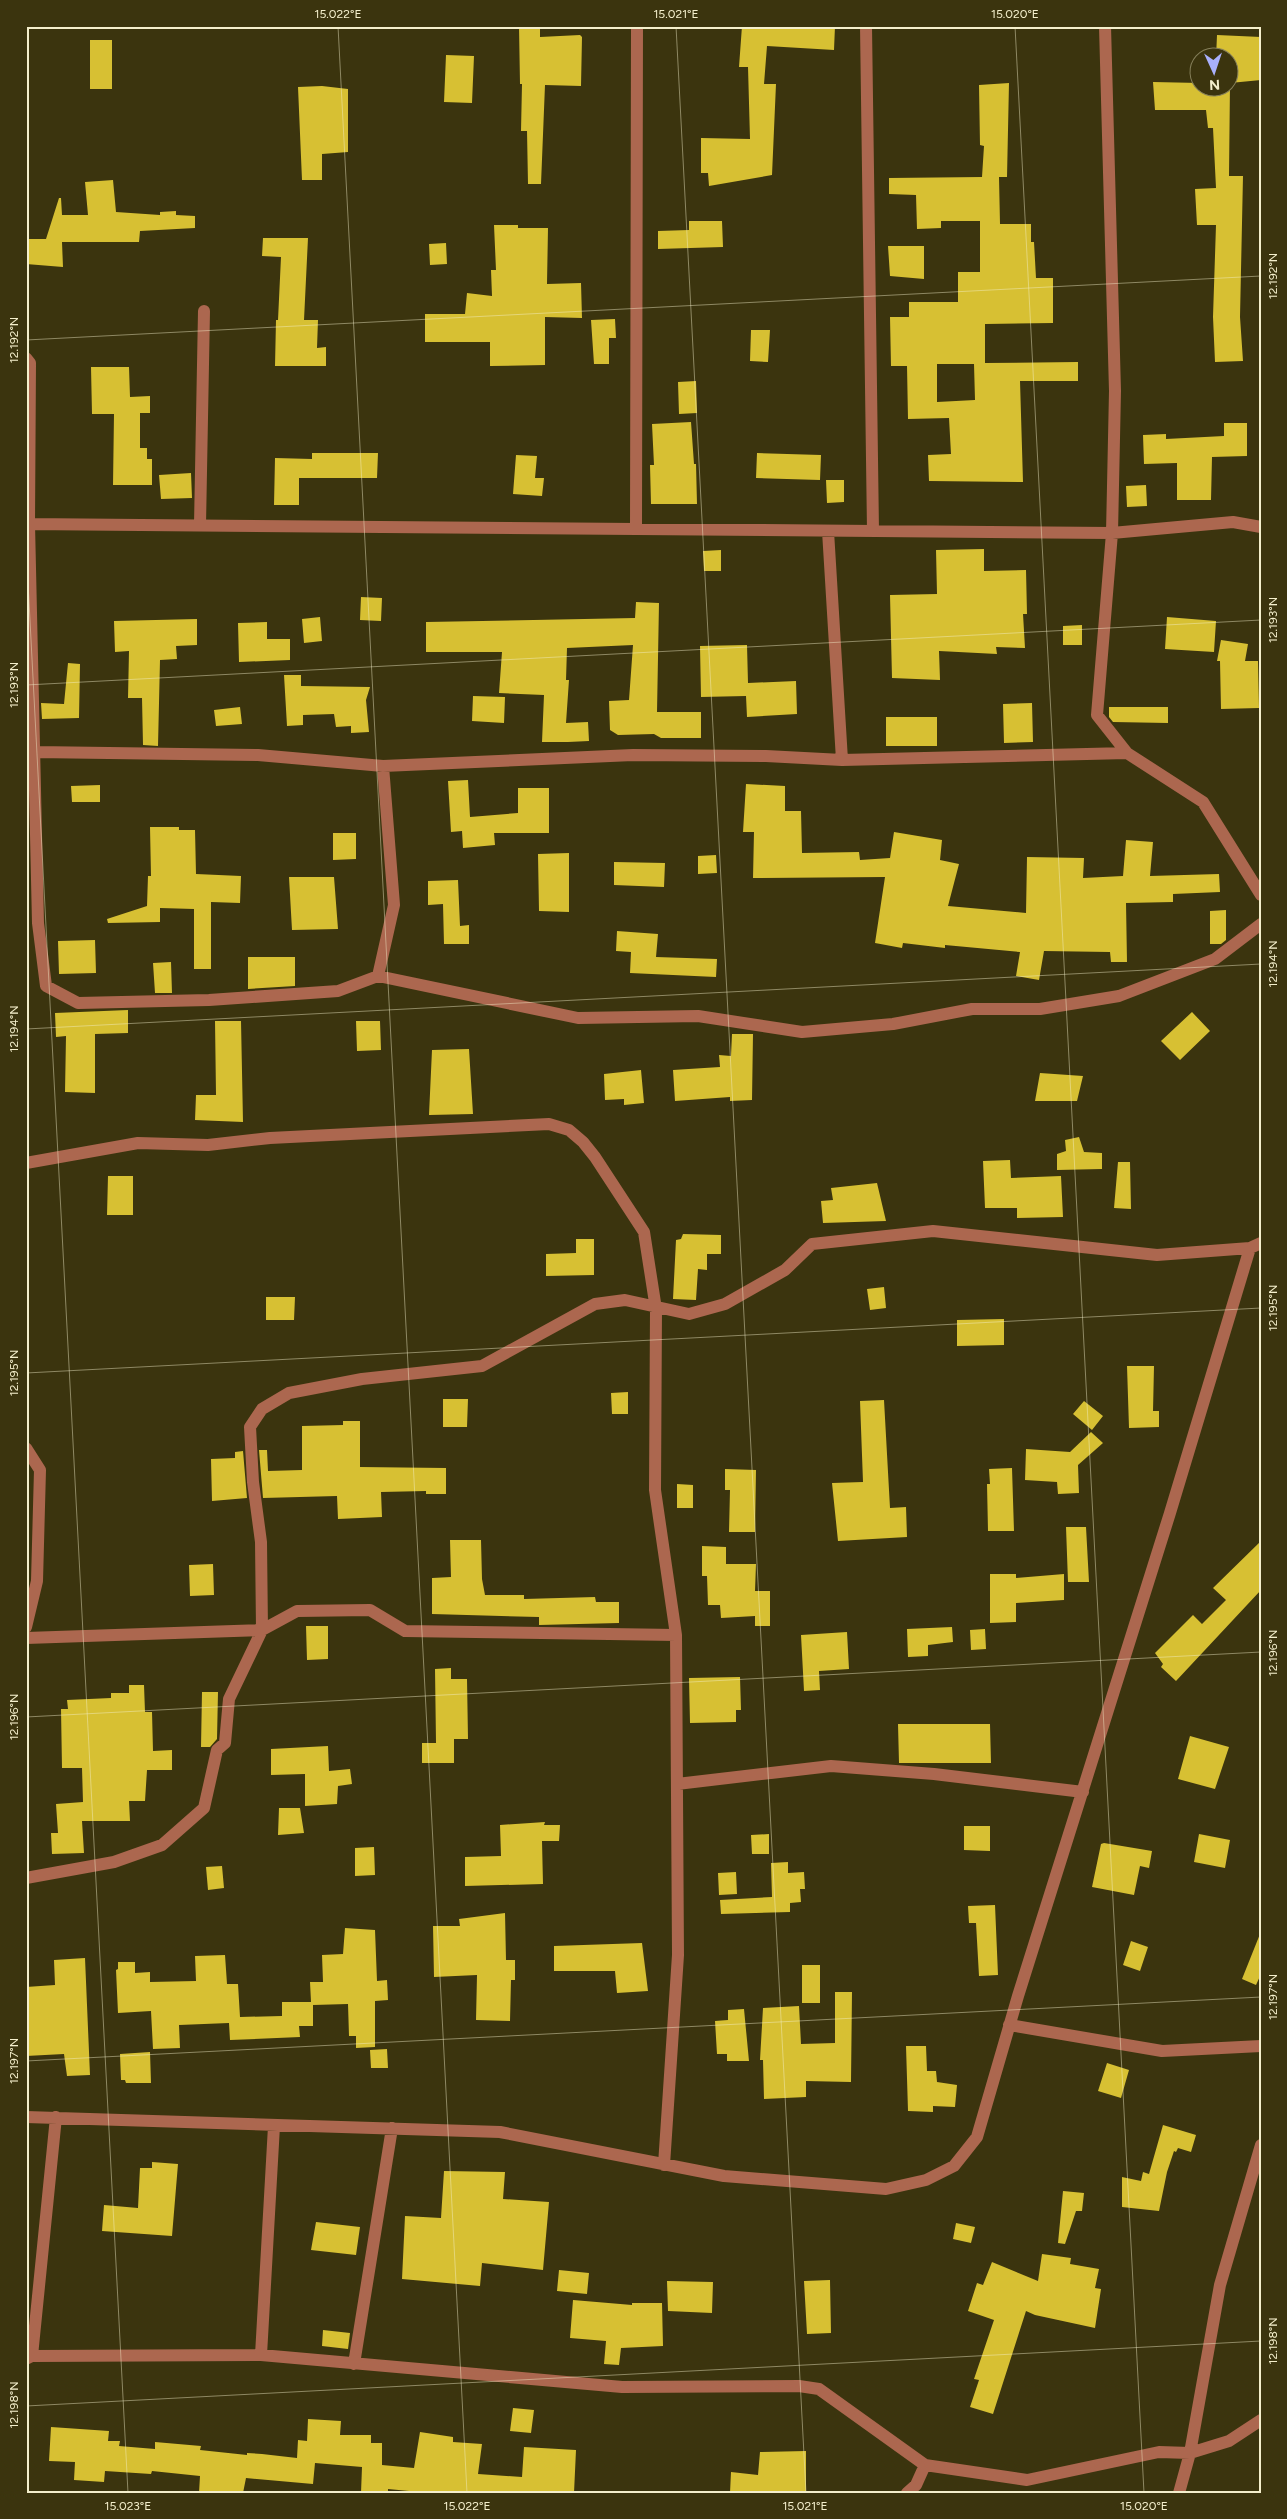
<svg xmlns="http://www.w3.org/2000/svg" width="1287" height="2519" font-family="Figtree,sans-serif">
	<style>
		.building { fill: #d7c033; fill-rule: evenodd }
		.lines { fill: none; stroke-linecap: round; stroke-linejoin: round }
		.minor { stroke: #ac674f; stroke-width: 12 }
		.ticks { fill: none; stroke: #f4efcc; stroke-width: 1; stroke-opacity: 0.45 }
		.neatline { fill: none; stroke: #f4efcc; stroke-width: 2 }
		.ticks-label { font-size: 12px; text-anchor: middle; fill: #f4efcc }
	</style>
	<rect width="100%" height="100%" fill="#3b340e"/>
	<path class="building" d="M519,26H540V37L580,35L582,37L581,86L545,85L541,184H528L527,131H521L522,84H520Z
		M742,26H835L834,50L767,46L764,84H776L772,175L709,186L708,173H701V138L750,139L748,67H739Z
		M1217,35L1261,37V80L1230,83V58H1216Z
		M90,40H112V89H90Z
		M446,55L474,56L472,103L444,102Z
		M1153,82L1200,83V88H1230V83L1229,176H1243L1240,317L1243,361L1215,362L1213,317L1216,225H1197L1195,189L1216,188L1213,128H1208L1206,110H1155Z
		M1009,83L1007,177H999L1000,224H1031V242H1034L1036,278H1053V323L985,324V363L1078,362V381H1020L1023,482L929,481L928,455L951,454L949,418L908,419L907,366H891L890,317H909V302H958V272H980V221H941V228L917,229L916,195L889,194V178L982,177L984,146L980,145L979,85ZM937,364H974L975,400L937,402Z
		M322,86L348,89V152L322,154V180H302L298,87Z
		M113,180L116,212L160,215V212L176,211V215L195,216V228L140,231L139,242H62L63,267L26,264V239H46L59,198H61L62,215H88L85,182Z
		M689,221H722L723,247L658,249V231L689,230Z
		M494,225H518V228H548L547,284L581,283L582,318L545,317V365L490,366V342H425V314H465L467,293L492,296L491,270H496Z
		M263,238H308L304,320H318L317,348L326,347V366H275L276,320H278L281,257L262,256Z
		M446,243L447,264L430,265L429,244Z
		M888,246H924V279L890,276Z
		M615,319L616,338H609V364H594L591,320Z
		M751,330H770L768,362L750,361Z
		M91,367H129L130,397L150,396V413H140V448H147V459H152V485H113L114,414H92Z
		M696,381L697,413L679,414L678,382Z
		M691,422L694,464H696L697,504H651L650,465H654L652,424Z
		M1224,423H1247V456L1212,457L1211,500H1177V463L1144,464L1143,435L1166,434V439L1224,436Z
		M312,453H378L377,478H299V505H274L275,458L312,459Z
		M757,453L821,455L820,480L756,478Z
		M516,455L537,456L535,478H544L542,496L513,494Z
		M191,473L192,498L161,499L159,475Z
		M826,480H844V502L827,503Z
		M1146,485L1147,506L1127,507L1126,486Z
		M984,549V571L1026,570L1027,614H1023L1025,648L996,647L997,654L939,651L940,680L892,678L890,595L937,594L936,550Z
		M721,550V571H704L703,551Z
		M361,597L382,598L381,621L360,620Z
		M636,602L659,603L657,712H701V738H661L654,734L618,735L610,730L609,701L629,700L633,645L567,648L566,680H569L566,723L588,722L589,741L568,742H542L544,695L499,693L502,652H426V622L635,618Z
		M320,617L322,641L304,643L302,619Z
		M1167,617L1216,621L1214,652L1165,649Z
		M197,619V645L176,646L177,659L160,660L158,746L143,745L142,698H128L129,651L115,652L114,621Z
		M267,622V639H290V660L239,662L238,623Z
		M1082,625V645H1063V626Z
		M1221,640L1248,644L1245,661H1258L1259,708L1221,709L1220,661H1217Z
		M747,645L748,683L796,681L797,714L747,717L746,696L701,697L700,646Z
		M68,663L80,664L79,718L42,719L41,703L64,704Z
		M284,675H301V686L370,687L366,700L369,732L351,733V726L336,727L334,714L303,715V725L287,726Z
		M473,696L505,697L504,723L472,721Z
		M1032,703L1033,742L1004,743L1003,704Z
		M240,707L242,724L216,726L214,710Z
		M1109,707H1168V723L1113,722L1109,717Z
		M886,717H937V746H886Z
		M468,780L470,817L518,813V788H549V833H494L495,845L463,848L462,831L451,832L448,781Z
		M746,784L785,786V811H801L802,853L859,852L860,860L890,858L894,832L942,840L940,860L959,864L948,906L1026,913L1027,857L1084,858L1083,878L1123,876L1126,840L1153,842L1150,876L1219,874L1220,892L1173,894V902L1126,903L1127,962H1111L1110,952L1044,951L1039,980L1016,976L1020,952L945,945V948L903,943L902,948L875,943L885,877L753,878L754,832H743Z
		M100,785V802H72L71,786Z
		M150,827H179V830H195L196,874L241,876L240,903L211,902V969H194V909L160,908V922L108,923L107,919L147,906L148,876H151Z
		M333,833H356V859L333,860Z
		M569,853V912L539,911L538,854Z
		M716,855L717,873L698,874V856Z
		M614,862L665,863L664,887L614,885Z
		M289,877H334L338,929L292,930Z
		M458,880L460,926L469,925V944H444L443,904L428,905V881Z
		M1226,910V940L1221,944H1210V911Z
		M617,931L658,934L656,957L717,959L716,977L630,973L631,952L616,951Z
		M95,940L96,973L59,974L58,941Z
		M248,957H295V986L248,989Z
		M171,962L172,993H155L153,963Z
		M128,1010V1033L95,1034V1093L65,1092L66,1036L56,1037L55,1013Z
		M1192,1012L1210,1031L1180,1060L1161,1041Z
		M215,1021H241L243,1122L195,1120L196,1095H216Z
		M356,1021H380L381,1050L357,1051Z
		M732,1034H753L752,1100L730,1101V1097L675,1101L673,1070L720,1067L719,1055L731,1056Z
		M469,1049L473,1114L429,1115L432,1050Z
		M641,1070L644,1103L624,1105V1099L605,1100L604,1074Z
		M1040,1073L1083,1076L1077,1101H1035Z
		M1079,1137L1084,1152L1102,1153V1169L1057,1170V1154L1066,1151L1065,1140Z
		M1010,1160L1011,1178L1061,1176L1063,1217L1017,1218V1208H985L983,1161Z
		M1118,1162H1130L1131,1209L1114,1208Z
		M108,1176H133V1215H107Z
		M877,1183L886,1221L823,1223L821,1201L833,1200L831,1188Z
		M683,1234L721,1235V1254H707V1270L698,1269L696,1300L673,1299L676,1240L681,1239Z
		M576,1239H594V1275L546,1276V1254L576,1253Z
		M884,1287L886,1308L870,1310L867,1289Z
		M266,1297H295L294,1320H266Z
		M1004,1319V1345L957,1346V1320Z
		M1127,1366H1154L1153,1411H1159V1427L1129,1428Z
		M628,1392V1414H612L611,1393Z
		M443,1399H468L467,1427H443Z
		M884,1400L890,1508L906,1507L907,1537L838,1541L832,1483L863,1482L860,1401Z
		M1084,1401L1103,1416L1092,1430L1073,1414Z
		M343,1421H360V1467L446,1468V1494H426V1491L381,1492L382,1517L338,1519L337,1496L263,1498L259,1450H267L268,1471L302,1470V1426L343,1425Z
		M1091,1432L1103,1443L1078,1465L1079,1493L1058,1494L1057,1482L1025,1480L1026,1449L1070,1452Z
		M243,1451L247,1498L212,1501L211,1459L235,1458V1452Z
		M1012,1468L1014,1531H988L987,1484H990L989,1469Z
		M725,1469L756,1470L755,1532H729L730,1490H725Z
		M677,1484L693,1485V1508H677Z
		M1066,1527H1086L1089,1582H1068Z
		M450,1540H481L482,1579L485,1595H524V1599L595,1597L596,1602H619V1623L539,1625V1617L432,1614V1578L451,1577Z
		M1261,1541V1590L1176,1681L1161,1667L1163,1664L1155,1653L1193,1615L1202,1624L1226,1600L1213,1588Z
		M702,1546L726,1547V1564H756L755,1591H770V1626H755V1616L721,1618L720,1605H708L707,1576H702Z
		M213,1564L214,1595L190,1596L189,1565Z
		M990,1574H1016V1578L1064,1574V1600L1016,1603V1622L990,1623Z
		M306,1626H328V1659L307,1660Z
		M952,1627L953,1642L928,1645V1656L908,1657L907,1629Z
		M985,1629L986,1649L971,1650L970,1630Z
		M847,1632L849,1669L819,1671L820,1690L804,1691L801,1635Z
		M451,1668V1679H467L468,1739H454V1763H422V1743H436L435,1669Z
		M740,1677L741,1710H736V1722L690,1723L689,1678Z
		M129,1685H144L145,1712H152L153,1751L172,1750V1770H147L145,1801H129L130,1821H82L84,1853L52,1854L51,1833H58L56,1804L83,1802L82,1768H62L61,1709H68L67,1700L111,1698V1693H129Z
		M202,1692H218L217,1739L210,1747H201Z
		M898,1724H990L991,1763H899Z
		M1190,1736L1229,1747L1215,1789L1178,1779Z
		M328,1746L329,1771L350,1769L352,1784L338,1786L337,1804L305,1806V1774L271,1775V1749Z
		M279,1808H300L304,1833L278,1835Z
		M545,1822L544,1825H560L559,1841H542L543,1884L465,1886V1857L501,1856L500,1825Z
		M964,1826H990V1851L964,1850Z
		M769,1834V1854H752L751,1835Z
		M1199,1834L1230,1840L1225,1868L1194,1862Z
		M1104,1843L1152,1851L1149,1868L1140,1866L1134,1895L1092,1887L1101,1844Z
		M374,1847L375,1875L355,1876V1848Z
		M788,1862V1873L804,1872L805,1889H800L801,1902L790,1903V1912L721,1914L720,1900L772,1897L771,1863Z
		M222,1866L224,1888L208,1890L206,1867Z
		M736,1872L737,1894L719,1895L718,1873Z
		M995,1905L998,1975L979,1976L976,1923H969L968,1906Z
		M505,1913L506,1960H515V1980H511L510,2021L476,2020L477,1975L434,1977L433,1926H460L459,1919Z
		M345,1928L375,1930L377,1981L387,1980L388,2000L375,2001V2047L356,2048V2036H349L348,2004L313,2005V2026H299L300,2037L230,2040L229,2023L179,2025L180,2048L153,2049L151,2011L118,2013L116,1970L118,1969V1962H135V1973L150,1972V1982L196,1981L195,1956L225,1955L227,1984H238L240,2017L282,2016V2002H311L310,1982H323L322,1955L343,1954Z
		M1260,1934L1261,1974L1256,1985L1242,1979Z
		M1131,1941L1148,1947L1140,1971L1123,1965Z
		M642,1943L648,1991L617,1993L615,1971H554V1946Z
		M85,1958L90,2075L67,2076L64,2054L26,2056V1987L55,1985L54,1960Z
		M802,1965H820V2003H802Z
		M835,1992H852L851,2082L806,2081V2097L764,2099L763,2060H760L763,2008L799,2006L801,2044L835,2043Z
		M744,2009L749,2061H727V2054H717L715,2021L728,2020V2010Z
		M906,2046H926L927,2071H936L937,2082L957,2085L955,2107L933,2106V2112L908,2111Z
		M387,2049L388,2068H371L370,2050Z
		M150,2052L151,2083H126L125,2080H121L120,2054Z
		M1107,2063L1129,2070L1121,2098L1098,2091Z
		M1163,2125L1196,2135L1191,2152L1178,2148L1176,2152L1174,2151L1167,2172L1159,2211L1122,2207V2177L1141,2181L1143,2172L1149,2174Z
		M152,2162L178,2164L172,2236L102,2231L104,2205L138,2208L140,2168H152Z
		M444,2171L505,2172L503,2199L549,2202L543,2270L482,2263L480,2286L402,2279L405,2216L441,2218Z
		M1063,2191L1084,2193L1082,2211H1076L1065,2244L1058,2243Z
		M316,2222L360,2227L356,2255L311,2250Z
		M956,2223L975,2227L971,2243L953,2239Z
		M1042,2254L1071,2258L1070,2264L1099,2269L1095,2288L1101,2289L1095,2328L1035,2315L1026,2311L993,2414L970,2407L979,2380L974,2379L994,2320L968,2311L977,2283L983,2285L992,2262L1038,2281Z
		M559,2270L589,2273L587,2294L557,2291Z
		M830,2280L831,2333L807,2334L804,2281Z
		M667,2281L713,2282L712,2313L668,2311Z
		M573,2300L632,2305V2303H662L663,2346L621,2348L619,2365L604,2364L606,2341L570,2338Z
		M323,2330L350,2333L348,2349L322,2346Z
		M513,2408L534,2410L531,2433L510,2431Z
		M308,2419L341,2421L340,2435H371V2443H382V2465L414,2468L420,2432L453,2437V2442L482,2444L478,2474L522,2477L524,2447L576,2450L574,2493H430L388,2489V2493H361L362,2467L315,2463L313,2484L246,2478L243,2493H199L200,2476L152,2471L151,2474L105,2471L104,2482L74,2480L75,2462L49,2461L51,2427L109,2431L108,2441H120L119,2446L155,2449V2442L201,2446L200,2450L247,2455V2453L262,2454L297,2458L298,2440L307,2441Z
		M806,2451V2493H730L731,2472L758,2475L760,2452Z"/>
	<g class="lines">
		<path class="minor" d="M866,26L873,531
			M1105,26L1115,391L1112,533L1097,715L1127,753L1203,802L1261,895
			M26,358L30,363L29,524L38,923L46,986L78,1003L209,1000L338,991L378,976L394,905L383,766
			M26,524L1112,533L1233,522L1261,527
			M200,525L204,311
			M636,529L637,26
			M828,531L842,760
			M35,752L258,755L383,766L633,755L766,756L842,760L1127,753
			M378,976L578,1018L698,1016L802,1032L893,1024L972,1009H1040L1119,996L1215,959L1261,924
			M26,1163L138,1143L208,1145L270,1138L549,1124L569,1130L583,1142L595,1157L644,1232L656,1309L655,1490L676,1635L678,1955L664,2165
			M26,1448L40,1470L37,1581L26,1627
			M26,1638L262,1630L297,1611L370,1610L405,1631L676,1635
			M677,1784L831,1766L934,1774L1083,1792
			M26,1878L114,1862L162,1845L204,1808L217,1750L225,1743L229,1699L262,1630L261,1542L253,1482L250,1427L262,1409L289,1393L362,1379L482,1366L595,1304L625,1300L689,1314L725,1304L785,1270L812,1244L933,1231L1157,1255L1250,1248L1261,1243
			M1009,2025L1162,2051L1261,2046
			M26,2117L500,2132L724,2176L886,2189L926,2180L954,2166L977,2137L1018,1996L1170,1513L1250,1248
			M261,2355L274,2126
			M32,2356L261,2355L622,2387L799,2386L819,2389L925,2465L1027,2480L1159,2452L1190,2453L1229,2441L1261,2420
			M26,2359L32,2356L56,2117
			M354,2364L392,2128
			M907,2493L916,2485L925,2465
			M1179,2493L1190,2453L1220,2285L1261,2145"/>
	</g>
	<path class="ticks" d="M338,26L467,2493M676,26L806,2493M1015,26L1144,2493M26,340L1261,276M26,544L128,2493M26,685L1261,620M26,1029L1261,964M26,1373L1261,1308M26,1717L1261,1652M26,2061L1261,1997M26,2406L1261,2341"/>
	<rect width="1287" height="2519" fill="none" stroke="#3b340e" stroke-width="55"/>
	<g transform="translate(1214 72) rotate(177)"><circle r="24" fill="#3b340e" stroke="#857f5a"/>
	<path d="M0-4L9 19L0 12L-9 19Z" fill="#a9b0fc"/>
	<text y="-8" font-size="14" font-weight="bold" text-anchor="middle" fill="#f4efcc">N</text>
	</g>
	<rect x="28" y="28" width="1232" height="2464" class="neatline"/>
	<g class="ticks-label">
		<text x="338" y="18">15.022°E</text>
		<text x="676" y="18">15.021°E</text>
		<text x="1015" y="18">15.020°E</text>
		<text transform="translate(1273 276) rotate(-90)" y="4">12.192°N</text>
		<text transform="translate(14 340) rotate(-90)" y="4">12.192°N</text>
		<text transform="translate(1273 620) rotate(-90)" y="4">12.193°N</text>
		<text transform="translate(14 685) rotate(-90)" y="4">12.193°N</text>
		<text transform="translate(1273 964) rotate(-90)" y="4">12.194°N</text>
		<text transform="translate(14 1029) rotate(-90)" y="4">12.194°N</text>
		<text transform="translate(1273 1308) rotate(-90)" y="4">12.195°N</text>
		<text transform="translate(14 1373) rotate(-90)" y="4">12.195°N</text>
		<text transform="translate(1273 1653) rotate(-90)" y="4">12.196°N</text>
		<text transform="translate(14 1717) rotate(-90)" y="4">12.196°N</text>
		<text transform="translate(1273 1997) rotate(-90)" y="4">12.197°N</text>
		<text transform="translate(14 2061) rotate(-90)" y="4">12.197°N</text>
		<text transform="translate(1273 2341) rotate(-90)" y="4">12.198°N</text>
		<text transform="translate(14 2405) rotate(-90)" y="4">12.198°N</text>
		<text x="128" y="2510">15.023°E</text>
		<text x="467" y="2510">15.022°E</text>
		<text x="805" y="2510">15.021°E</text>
		<text x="1144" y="2510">15.020°E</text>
	</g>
</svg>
